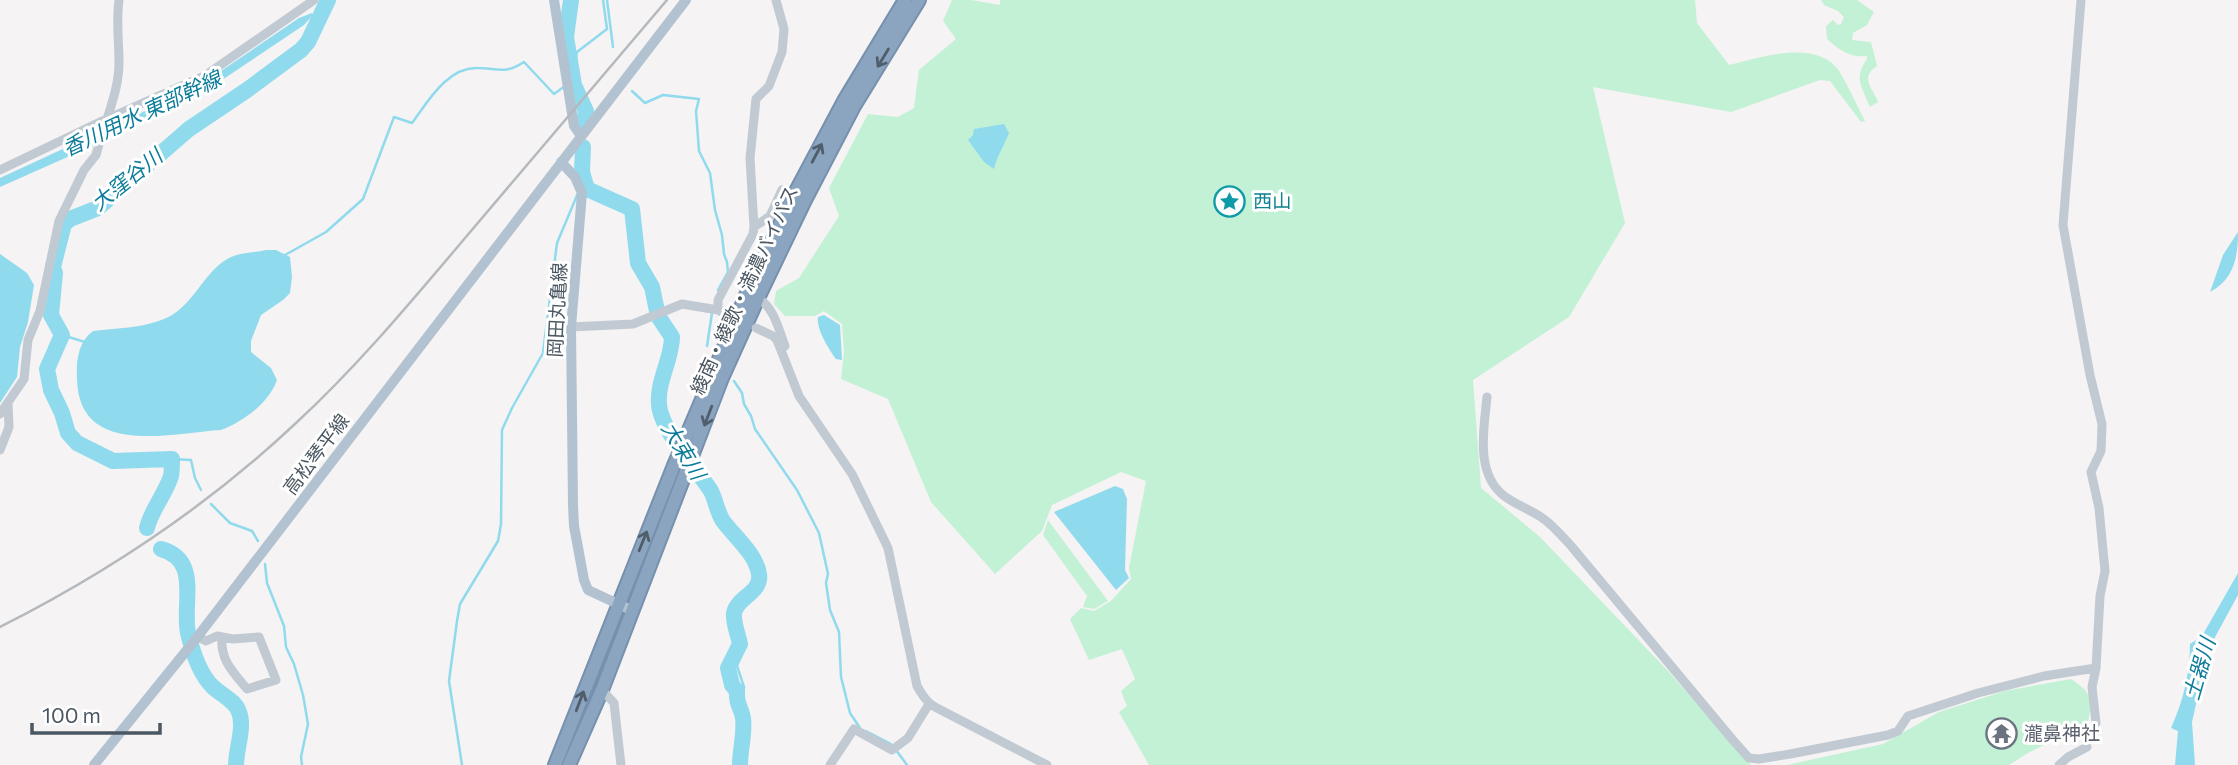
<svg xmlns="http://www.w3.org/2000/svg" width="2238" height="765" font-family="Commissioner,'Noto Sans JP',sans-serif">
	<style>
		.green { fill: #c3f1d5 }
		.water { fill: #90daee }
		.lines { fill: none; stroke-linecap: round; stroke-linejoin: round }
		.stream { stroke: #90daee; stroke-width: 2.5 }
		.river { stroke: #90daee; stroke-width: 16 }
		.highway-casing { stroke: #7690ad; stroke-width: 16 }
		.minor { stroke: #c1cad2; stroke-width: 9 }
		.major { stroke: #b3c2d1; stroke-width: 10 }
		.highway { stroke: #8ba5c1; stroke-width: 12 }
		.rail { stroke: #b5b8bd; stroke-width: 2.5 }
		.oneway { stroke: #505e6b }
		.labels { text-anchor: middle; stroke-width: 6; stroke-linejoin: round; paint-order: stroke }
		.culture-label { font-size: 19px; fill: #0d838f; stroke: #fff; text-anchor: start }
		.street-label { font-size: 19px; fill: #4a5661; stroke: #fff }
		.worship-label { font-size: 19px; fill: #5b616d; stroke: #fff; text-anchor: start }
		.water-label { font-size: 21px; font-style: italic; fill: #0c7c9b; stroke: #fff }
	</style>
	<rect width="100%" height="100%" fill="#f5f3f3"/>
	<path class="green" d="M952,0H971L1000,5V0H1695L1697,23L1729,65C1758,58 1811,40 1836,67C1844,76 1858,108 1865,121L1861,122L1830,81L1820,80L1731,112L1593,87L1625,223L1569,317L1473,380L1481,488L1540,537L1668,671L1751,765H1149L1119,712L1127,706L1121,691L1135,679L1122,649L1089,660L1070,619L1081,608L1094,611L1111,601L1131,579L1129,568L1146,481L1121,472L1052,505L1042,531L995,574L931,502L888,399L841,379L844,352L842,324L824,311L815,316H785L774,304L776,291L799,278L839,216L829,188L868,114L898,117L914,108L919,70L956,39L943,21Z
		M1821,0H1857L1874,12L1867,25L1853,33L1852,40L1871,42L1877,66C1859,78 1873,88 1878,102L1870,107C1862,86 1853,79 1867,59V56C1850,58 1839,50 1827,39L1826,26L1833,20L1838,25L1841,24L1844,17L1838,11L1824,5Z
		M1048,520L1108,601L1094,609L1083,607L1087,596L1043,535Z
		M2071,679C2091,692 2093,698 2088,722L2028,753L2009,765H1787L1883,744L1939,712L2005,691Z"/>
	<path class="water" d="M312,13L313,15L304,25L204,92L99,143L0,187V178L199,86L299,18Z
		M1004,124L1009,133C1004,146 997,156 994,169L984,162L968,140L973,135L974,129Z
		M2238,232C2238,258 2234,279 2210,292L2223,255Z
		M266,250H276L290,257L292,277L290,293L283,300L261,315L251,341V352L271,368L277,380C269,403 243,422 221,430C171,433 79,458 77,379C76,361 78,342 93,331C118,328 150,328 172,315C195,301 206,270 229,258C241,252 254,253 266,250Z
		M0,254L27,273L34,285L28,322L20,347L17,377L0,403Z
		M824,315L840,325L842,360L836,359C829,349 816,329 818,317Z
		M1115,486L1123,489L1127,499L1125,570L1129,578L1116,590L1054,512Z
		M2238,573V595L2208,650L2192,722L2195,765H2175L2178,731L2171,728C2183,702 2190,673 2190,644L2202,636Z"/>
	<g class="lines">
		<path class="stream" d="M607,0L613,47
			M572,81L577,75L576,57L577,52L607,29L603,0
			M632,91L645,103L663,95L699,99L696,111L699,151L710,173L715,210L722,235L724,254L727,262L728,272L718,290
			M285,255L326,232L363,199L394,117L412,123C427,103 447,67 477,68C497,68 504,75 524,62L554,94L565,86
			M62,335L85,342
			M707,346L712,313
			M734,381L742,393L744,404L751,416L755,429L797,490L819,533L828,574L826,583L830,610L839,632L841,677L850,713L860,728
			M172,459L191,460L195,478L201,490
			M211,504L230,523L252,531L258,541
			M265,564L267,583L284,626L286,647L294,664L303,695L308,724L301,757L302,765
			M739,639L743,643V649L737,666L744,687L743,701L747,728L745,765
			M866,731L891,744
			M896,750L907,765
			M462,765L449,681L457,621L460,604L498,541L501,524L502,430L512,408L543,353L557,243L578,193"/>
		<path class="river" d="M571,0L566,37L574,85L586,111L584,121
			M583,147L582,172L587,189L632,209L638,263L652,287L658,316L672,337C672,359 657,381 659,404C660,429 697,469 711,491C716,501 717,512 723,521C735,537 756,554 759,574C762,593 737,597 734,613C733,623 738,634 740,644L728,668L732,685L737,691C736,707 741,705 743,718C745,734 740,749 740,765
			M147,528C151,510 165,495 171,476C172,471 172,465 172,459L113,461L77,443L68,433L62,413L51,390L47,369L62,335L51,315L55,273L53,267L64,224L70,219L98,208L189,129L247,90L301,50L308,42L328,0
			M161,549C201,560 182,602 188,633C192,650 200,674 212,686C221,695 235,700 239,712C245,727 236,749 236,765"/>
		<defs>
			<path id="highway" d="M555,765L675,463L747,293L794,195L844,101L905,0
				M569,765L602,690L722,378L758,298L805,200L854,106L919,0"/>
		</defs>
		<use href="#highway" class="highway-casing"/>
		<path class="minor" d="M2081,0L2063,225L2090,375L2102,424L2101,451L2091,472L2099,508L2105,571L2100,596L2096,668L2092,687L2096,723
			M107,119C113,100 119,82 119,63C119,41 116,22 119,0
			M0,170L100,122L206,75L314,0
			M754,227L770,216L782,190L794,195
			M758,298C775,309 778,328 785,346
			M718,310V300L753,234L754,227L750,158L756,99L769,86L782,52L784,29L776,0
			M571,327L633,324L682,304L718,310L726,315
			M756,328L773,336L777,340L799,396L852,474L888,548L917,686C922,694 926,702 935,707L1047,765
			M1487,397C1484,428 1475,472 1503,495C1514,504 1529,509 1541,517C1553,525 1562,536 1572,547L1732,739L1749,758L1759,759L1790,754L1888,735L1898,731L1908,716L1978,693L2044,676L2096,668
			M0,414L24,379L28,340L40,311L59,221L84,170L96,155L99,144L100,122
			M0,450L9,427L8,403
			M198,637L206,641L217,636L233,639L259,637L276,680L247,689C233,672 220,660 222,637
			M602,690L614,703L621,765
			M830,765L854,729L892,750L908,738L929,704
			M2059,765L2068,757L2087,747"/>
		<path class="major" d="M554,0L574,126L581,136
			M561,162L575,177L582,193L571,327L573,505L574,526L584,580L588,590L631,610
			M94,765L195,640L686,0"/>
		<use href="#highway" class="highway"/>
		<path class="rail" d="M0,627C107,573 209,505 296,423C360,364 415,297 471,231C536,154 602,77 667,0"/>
	</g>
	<defs><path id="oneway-shaft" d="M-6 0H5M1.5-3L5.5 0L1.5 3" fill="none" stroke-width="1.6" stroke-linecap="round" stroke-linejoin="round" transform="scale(1.75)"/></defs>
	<g class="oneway">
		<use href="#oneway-shaft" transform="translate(883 58) rotate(121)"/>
		<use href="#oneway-shaft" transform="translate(817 153) rotate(-62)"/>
		<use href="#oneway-shaft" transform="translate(708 416) rotate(111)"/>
		<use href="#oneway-shaft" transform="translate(643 541) rotate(-68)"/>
		<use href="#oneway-shaft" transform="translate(580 701) rotate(-69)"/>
	</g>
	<defs>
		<symbol id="sight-ring" viewBox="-11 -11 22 22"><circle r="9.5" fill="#fff" stroke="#0f9aa8" stroke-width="1.5"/><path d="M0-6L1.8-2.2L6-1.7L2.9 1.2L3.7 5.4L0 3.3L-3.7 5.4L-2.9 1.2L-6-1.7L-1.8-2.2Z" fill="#0f9aa8"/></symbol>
		<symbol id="temple-ring" viewBox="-11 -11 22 22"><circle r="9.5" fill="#fff" stroke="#6b7280" stroke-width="1.5"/><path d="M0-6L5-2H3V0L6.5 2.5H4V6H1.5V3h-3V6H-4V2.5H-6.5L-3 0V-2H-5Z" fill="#6b7280"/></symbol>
	</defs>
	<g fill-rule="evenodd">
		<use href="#sight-ring" x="1212" y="184" width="35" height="35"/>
		<use href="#temple-ring" x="1984" y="716" width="35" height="35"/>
	</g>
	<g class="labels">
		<g class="culture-label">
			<text x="1253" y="208">西山</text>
		</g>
		<g class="street-label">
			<text transform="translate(744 290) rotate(-65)" y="7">綾南・綾歌・満濃バイパス</text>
			<text transform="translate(557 310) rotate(-87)" y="7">岡田丸亀線</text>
			<text transform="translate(316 454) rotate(-53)" y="7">高松琴平線</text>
		</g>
		<g class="worship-label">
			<text x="2024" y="740">瀧鼻神社</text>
		</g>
		<g class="water-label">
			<text transform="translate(142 114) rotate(-25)" y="7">香川用水 東部幹線</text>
			<text transform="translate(127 180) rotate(-39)" y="7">大窪谷川</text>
			<text transform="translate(683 451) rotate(59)" y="7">大束川</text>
			<text transform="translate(2200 669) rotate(-74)" y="7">土器川</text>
		</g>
	</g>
	<path d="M32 723v10h128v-10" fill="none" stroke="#4a5661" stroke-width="3.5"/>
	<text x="42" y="723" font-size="21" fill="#4a5661" stroke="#ffffff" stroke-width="5" paint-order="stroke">100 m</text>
</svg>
